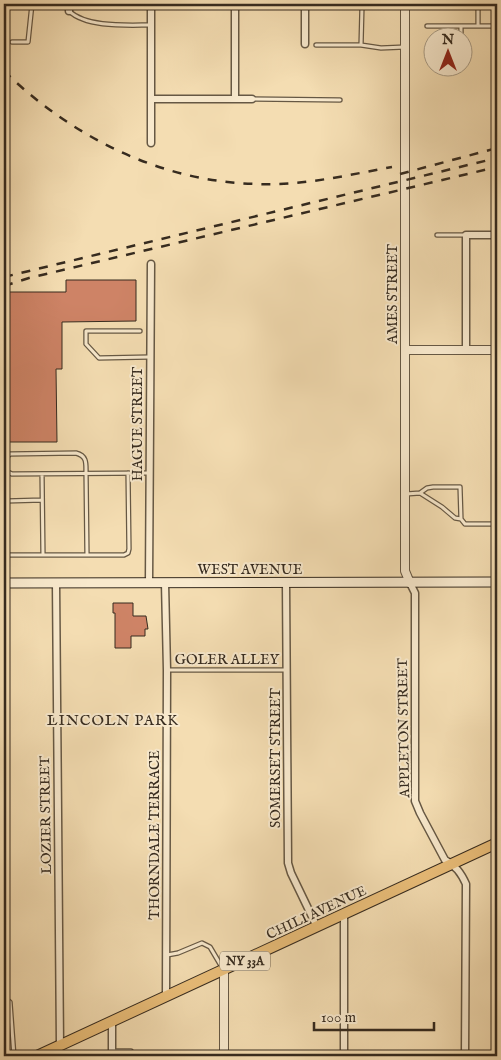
<svg xmlns="http://www.w3.org/2000/svg" width="501" height="1060" font-family="'IM FELL English',serif">
	<style>
		.building { fill: #ce8366; stroke: #362b1f }
		.lines { fill: none; stroke-linecap: round; stroke-linejoin: round }
		.service-casing { stroke: #665844; stroke-width: 5.5 }
		.minor-casing { stroke: #665844; stroke-width: 9 }
		.tertiary-casing { stroke: #665844; stroke-width: 10 }
		.secondary-casing { stroke: #362b1f; stroke-width: 11 }
		.primary-casing { stroke: #362b1f; stroke-width: 12 }
		.service { stroke: #f8e9cd; stroke-width: 3 }
		.minor { stroke: #f8e9cd; stroke-width: 6 }
		.tertiary { stroke: #f8e9cd; stroke-width: 8 }
		.secondary { stroke: #f8e9cd; stroke-width: 9 }
		.primary { stroke: #eabe79; stroke-width: 10 }
		.rail { stroke: #362b1f; stroke-width: 2.5; stroke-dasharray: 9 9; stroke-linecap: butt }
		.labels { text-anchor: middle; stroke-width: 4; stroke-linejoin: round; paint-order: stroke }
		.shield { fill: #f8e9cd; stroke: #706453; stroke-width: 1 }
		.shield-label { font-size: 12px; font-weight: bold; fill: #362b1f }
		.street-label { font-size: 14px; fill: #362b1f; stroke: #f8e9cd }
		.neighbourhood-label { font-size: 15px; letter-spacing: 1px; fill: #362b1f; stroke: #f8e9cd }
	</style>
	<rect width="100%" height="100%" fill="#f4ddb2"/>
	<filter id="stains"><feTurbulence type="fractalNoise" baseFrequency=".004" numOctaves="4"/><feColorMatrix values="0 0 0 0 .2 0 0 0 0 .09 0 0 0 0 .02 0 0 0 .5 -.17"/></filter>
	<radialGradient id="worn" r=".72"><stop offset=".6" stop-color="#630" stop-opacity="0"/><stop offset="1" stop-color="#630" stop-opacity=".3"/></radialGradient>
	<path class="building" d="M66,280H136V321L62,322V369H56L57,442H4V292H66Z
		M113,603H133V616H146L148,629H145V636H131V648H115V613H113Z"/>
	<g class="lines">
		<defs>
			<path id="service" d="M340,7H387
				M69,11C87,28 128,25 151,25
				M427,26H478V4
				M461,26V38
				M478,26H497
				M12,42H28L32,4
				M316,45H361L381,48L405,47
				M361,45L362,7
				M252,99L340,100
				M437,235H466
				M140,331H86V344L99,358L149,357
				M42,474L43,555
				M420,493L442,507L455,518L461,519
				M406,494L420,493L427,488L433,487H460L461,519L465,524H497
				M4,503L7,501L42,500
				M4,554L7,555H124L128,553L129,549L128,473
				M87,555L86,472C86,463 87,456 76,453L10,454C3,460 2,471 12,474L149,473
				M168,670H287
				M167,955L178,953L202,943L210,947L223,969
				M4,998L10,1002L14,1056
				M112,1051H131"/>
			<path id="minor" d="M151,4V143
				M69,11V4
				M305,44V4
				M151,99H252
				M235,99V4
				M466,350V235H497
				M56,583L60,1046
				M149,583L151,264
				M165,583L167,670L166,997
				M286,583L288,863L291,873L317,927
				M410,583L415,593V801L420,813L445,860C456,866 461,873 466,884L465,1056
				M344,915V1056
				M112,1056V1022"/>
			<path id="tertiary" d="M405,4V571L410,583
				M405,350H497
				M224,1056V971"/>
			<path id="secondary" d="M4,583L497,582"/>
			<path id="primary" d="M37,1056L497,843"/>
		</defs>
		<use href="#service" class="service-casing"/>
		<use href="#minor" class="minor-casing"/>
		<use href="#tertiary" class="tertiary-casing"/>
		<use href="#secondary" class="secondary-casing"/>
		<use href="#primary" class="primary-casing"/>
		<use href="#service" class="service"/>
		<use href="#minor" class="minor"/>
		<use href="#tertiary" class="tertiary"/>
		<use href="#secondary" class="secondary"/>
		<use href="#primary" class="primary"/>
		<path class="rail" d="M4,71C72,137 161,182 257,184C302,186 348,175 392,167
			M400,174L497,148
			M4,277L497,158
			M4,286L29,278L497,167"/>
	</g>
	<g class="labels">
		<rect class="shield" x="220" y="951.5" width="50" height="19" rx="4"/>
		<g class="shield-label">
			<text x="245" y="965">NY 33A</text>
		</g>
		<g class="street-label">
			<text transform="translate(392 294) rotate(-90)" y="5">AMES STREET</text>
			<text transform="translate(137 424) rotate(-90)" y="5">HAGUE STREET</text>
			<text x="250" y="574">WEST AVENUE</text>
			<text x="227" y="664">GOLER ALLEY</text>
			<text transform="translate(403 728) rotate(-91)" y="5">APPLETON STREET</text>
			<text transform="translate(275 758) rotate(-90)" y="5">SOMERSET STREET</text>
			<text transform="translate(45 815) rotate(-91)" y="5">LOZIER STREET</text>
			<text transform="translate(154 835) rotate(-90)" y="5">THORNDALE TERRACE</text>
			<text transform="translate(316 912) rotate(-25)" y="5">CHILI AVENUE</text>
		</g>
		<g class="neighbourhood-label">
			<text x="113" y="725">LINCOLN PARK</text>
		</g>
	</g>
	<rect width="501" height="1060" fill="none" stroke="#f4ddb2" stroke-width="20"/>
	<rect x="5" y="5" width="491" height="1050" fill="none" stroke="#362b1f" stroke-width="2.5"/>
	<rect x="10" y="10" width="481" height="1040" fill="none" stroke="#362b1f"/>
	<g transform="translate(448 52)"><circle r="24" fill="#f8e9cd" stroke="#aa9d87"/>
	<path d="M0-4L9 19L0 12L-9 19Z" fill="#8f2418"/>
	<text y="-8" font-size="14" font-weight="bold" text-anchor="middle" fill="#362b1f">N</text>
	</g>
	<path d="M314 1022v8h120v-8" fill="none" stroke="#362b1f" stroke-width="2.5"/>
	<text x="321" y="1022" font-size="15" fill="#362b1f" stroke="#f8e9cd" stroke-width="4" paint-order="stroke">100 m</text>
	<rect width="100%" height="100%" filter="url(#stains)"/>
	<rect width="100%" height="100%" fill="url(#worn)"/>
</svg>
